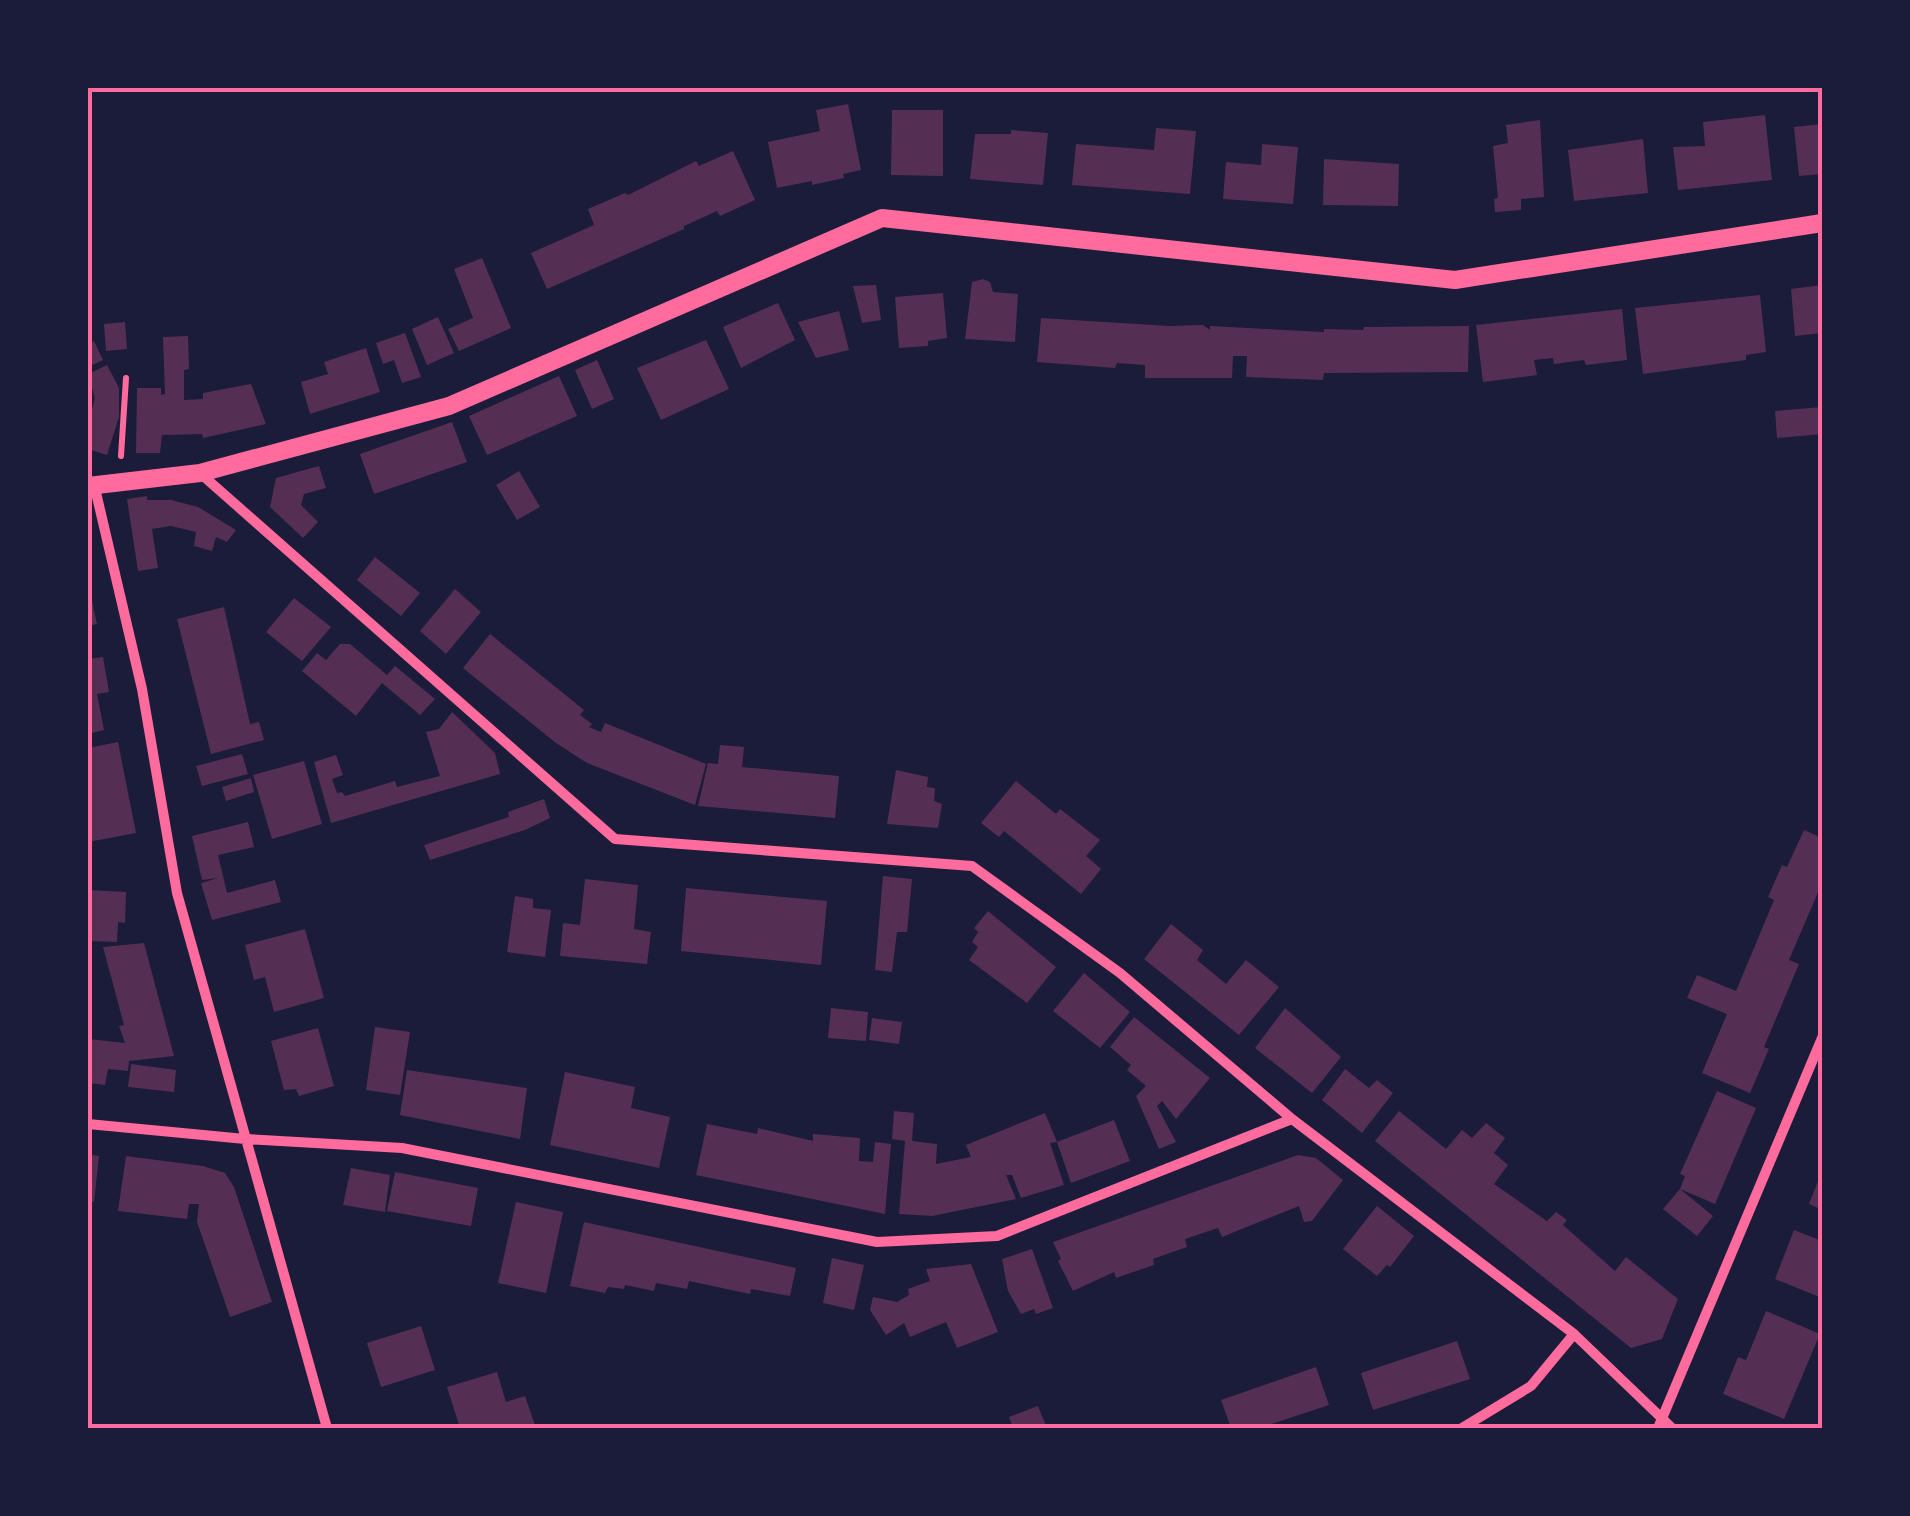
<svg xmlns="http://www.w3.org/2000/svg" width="1910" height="1516" font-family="Barlow,sans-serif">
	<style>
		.building { fill: #542f53 }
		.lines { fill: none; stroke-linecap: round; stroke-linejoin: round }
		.path { stroke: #ff6b9d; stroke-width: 6 }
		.minor { stroke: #ff6b9d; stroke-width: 10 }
		.tertiary { stroke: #ff6b9d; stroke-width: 18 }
		.neatline { fill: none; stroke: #ff6b9d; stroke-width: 4 }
	</style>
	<rect width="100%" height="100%" fill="#1b1b3a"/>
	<path class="building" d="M848,104L861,170L843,174L844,178L812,185V181L777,188L768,142L820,131L816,110Z
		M892,110H943V176L891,175Z
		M1765,115L1772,180L1678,190L1673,147L1705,146L1703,122Z
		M1540,120L1544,197L1521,199V210L1495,212L1494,199L1498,198L1493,146L1508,143L1506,125Z
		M1822,124V174L1799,176L1794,127Z
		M1156,128L1196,131L1190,194L1072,185L1076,144L1154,150Z
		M1011,130L1048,133L1043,185L970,179L975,134H1011Z
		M1643,139L1648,193L1574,201L1568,150Z
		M1262,144L1298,147L1293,204L1223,199L1226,162L1261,165Z
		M733,151L755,200L720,216L717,211L684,226V229L547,289L531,253L594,225L588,209L625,193L628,195L696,161L699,166Z
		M1324,159L1399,164L1398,206L1323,205Z
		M482,258L511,328L459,351L448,329L473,318L454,269Z
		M983,279L990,282L993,292L1018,294L1015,342L965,339L972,282Z
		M876,285L881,320L862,323L853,286Z
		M1822,285V333L1795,336L1791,289Z
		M943,293L947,338L928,341V346L899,348L895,297Z
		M1760,295L1766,352L1746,355V360L1643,374L1635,308Z
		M778,303L795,340L741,368L723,327Z
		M1622,309L1627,360L1586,365L1584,360L1554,364L1553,358L1534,360L1537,375L1483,382L1476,325Z
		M839,311L849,350L816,358L798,322Z
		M438,317L454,353L427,365L412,329Z
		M1041,318L1169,326L1203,325L1210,330V326L1324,332V329L1363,330L1364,327L1469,326L1468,372L1324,373L1323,380L1246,377L1247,356H1233L1232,378H1145V365L1117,363L1115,368L1037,362Z
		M125,322L127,349L106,351L104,324Z
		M405,333L421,377L402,383L394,360L383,364L376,343Z
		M188,336L189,369L184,370V400L203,399V393L251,384L266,424L203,438L202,434L162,435L160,453H136L137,388H161V395L165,394L163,337Z
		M706,340L729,389L661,420L637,368Z
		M94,341L103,360L88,367V345Z
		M366,348L380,392L310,414L301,382L328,374L324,362Z
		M597,360L614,399L592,409L575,370Z
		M107,365L119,388V417L107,455L88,449V424L95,398L88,374Z
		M559,376L577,416L487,455L469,416Z
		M1822,407V434L1777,438L1775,411Z
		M452,422L467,462L374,494L360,454Z
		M319,466L326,488L304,494L301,505L318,522L303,538L270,507L276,478Z
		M519,471L540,507L517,520L496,485Z
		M147,496V500H171L198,507L236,530L227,542L216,537L212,551L194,546L196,532L171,526L152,529L158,568L138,571L127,499Z
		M375,557L420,593L401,616L357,580Z
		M88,582L97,624L88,626Z
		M455,589L481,612L446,654L420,631Z
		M294,598L331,627L302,661L266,632Z
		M224,607L250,724L259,722L264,740L211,754L177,619Z
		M490,634L584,710L580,715L592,724L589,727L601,732L605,723L706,764L695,805L587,763L556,743L463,668Z
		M340,644H350L387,675L395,666L435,699L420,715L382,683L356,716L302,671L317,653L326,660Z
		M103,657L109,692L97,694L104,730L88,734V659Z
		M452,712L495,753L500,774L331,823L314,762L336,755L343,775L332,779L337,793L342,792L345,796L395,781L397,787L440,776L426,732L439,729Z
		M118,742L136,833L88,842V748Z
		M720,745L744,747L742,767L839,776L835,818L698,806L708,763L718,764Z
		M242,754L248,774L202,786L196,766Z
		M304,761L322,824L272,839L253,775Z
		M896,770L928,777L927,787L935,788L934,801L942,804L938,828L887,824Z
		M251,778L254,792L226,801L222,787Z
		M1016,781L1056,814L1060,809L1100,840L1086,856L1101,869L1081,894L1004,831L999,837L981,823Z
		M544,799L550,818L525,830L430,860L424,845L509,817L508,812Z
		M248,822L254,847L218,855L227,893L275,880L281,902L212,920L201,883L218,878L202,880L192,836Z
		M1804,830L1822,838V883L1789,960L1799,964L1764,1047L1769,1049L1750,1093L1702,1073L1727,1014L1687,998L1697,975L1736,991L1774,900L1768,897L1782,865L1787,867Z
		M883,876L912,879L907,932H897L892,972L875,970Z
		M585,879L638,885L634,929L651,932L647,964L560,956L563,923L580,925Z
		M686,888L827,901L821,965L681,951Z
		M88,890L126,892L125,923L118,922L117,942L88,941Z
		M515,896L533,899V908L551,910L545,957L507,952Z
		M988,911L1056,967L1027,1003L969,960L978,947L972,942L978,932L974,928Z
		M1171,924L1203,950L1197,960L1226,984L1246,960L1279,987L1239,1035L1144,959Z
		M305,929L324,998L274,1012L265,977L254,980L245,945Z
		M144,943L174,1056L129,1061L128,1071L108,1069L105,1085L88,1083V1039L125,1043L119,1026L124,1025L103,947Z
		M1084,973L1130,1012L1100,1048L1053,1011Z
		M831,1008L868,1012L866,1041L828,1038Z
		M1285,1008L1341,1057L1312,1093L1255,1048Z
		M1134,1017L1210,1078L1176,1119L1162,1101L1157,1106L1176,1142L1159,1149L1136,1096L1146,1086L1127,1070L1131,1065L1110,1047Z
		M872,1018L902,1022L899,1044L869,1040Z
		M375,1027L410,1032L400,1095L366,1090Z
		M318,1028L334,1086L299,1096L296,1089L284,1090L271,1041Z
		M131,1064L176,1070L174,1092L128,1087Z
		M1345,1069L1369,1088L1377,1080L1393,1093L1362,1133L1322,1100Z
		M407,1070L527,1088L520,1139L400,1115Z
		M565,1072L635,1087L631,1108L670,1117L659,1168L550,1145Z
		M1717,1091L1756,1108L1715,1204L1680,1189L1685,1176L1680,1174Z
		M894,1111L914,1113L912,1141L937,1144L936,1164L971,1157L966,1145L1045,1113L1057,1142L1114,1120L1130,1161L1071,1183L1057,1142L1050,1143L1064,1185L1021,1198L1012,1175H1006L1016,1199L932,1216L899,1214L905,1141L892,1139Z
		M1399,1111L1446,1149L1462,1130L1472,1138L1486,1123L1505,1138L1494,1153L1508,1165L1494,1184L1547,1221L1556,1212L1567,1220L1563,1225L1615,1271L1626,1257L1678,1299L1662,1339L1631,1348L1375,1141Z
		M707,1124L757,1134L758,1128L813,1141V1134L860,1138L859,1161L873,1162L875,1142L891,1144L885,1214L696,1175Z
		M88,1154L99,1156L94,1202L88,1201Z
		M1298,1155L1316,1158L1343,1180L1312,1221L1304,1222L1299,1206L1222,1237L1218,1228L1185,1239L1187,1247L1153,1259L1154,1265L1116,1278L1114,1272L1073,1291L1058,1261L1061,1259L1053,1242Z
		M126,1156L203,1166L225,1173L234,1187L272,1302L230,1317L197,1222L199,1204H189L187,1219L118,1211Z
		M351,1168L390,1175L385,1212L343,1205Z
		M1822,1171V1210L1809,1204Z
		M395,1172L478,1188L471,1226L387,1211Z
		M1680,1189L1713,1216L1697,1236L1663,1209Z
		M516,1202L563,1212L546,1293L498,1283Z
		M1377,1206L1414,1236L1390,1267L1387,1265L1377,1276L1343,1249Z
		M584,1222L796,1268L790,1296L751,1289L750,1294L689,1281L687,1289L656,1283L654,1291L625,1285L624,1289L608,1287L605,1293L570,1286Z
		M1794,1230L1822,1241V1298L1775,1279Z
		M1032,1249L1053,1308L1036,1314L1034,1309L1021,1314L1008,1291L1002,1259Z
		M832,1258L864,1265L854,1310L823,1303Z
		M971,1264L998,1332L957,1348L946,1322L910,1337L904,1323L886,1335L870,1310L873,1297L897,1302L909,1295L908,1289L930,1281L926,1269Z
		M1766,1311L1820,1334L1784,1419L1723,1394L1738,1357L1746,1360Z
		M421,1326L435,1370L381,1387L367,1343Z
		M1457,1341L1470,1379L1373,1410L1361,1373Z
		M1316,1367L1329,1405L1259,1428H1231L1221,1400Z
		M497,1372L506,1402L525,1396L536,1428H460L447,1387Z
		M1038,1406L1047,1428H1013L1009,1417Z"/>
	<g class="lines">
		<path class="path" d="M121,456L126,378"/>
		<path class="minor" d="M201,474L615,839L972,866L1120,973L1292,1119L1574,1334L1672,1428
			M94,484L142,689L177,893L327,1428
			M88,1124L245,1139L402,1148L877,1242L997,1236L1292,1119
			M1462,1428L1531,1386L1574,1334
			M1658,1428L1822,1038"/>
		<path class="tertiary" d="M88,486L200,473L449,406L882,218L1455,280L1822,223"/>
	</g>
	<rect width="1910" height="1516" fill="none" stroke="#1b1b3a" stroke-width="180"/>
	<rect x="90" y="90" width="1730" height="1336" class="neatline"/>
</svg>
